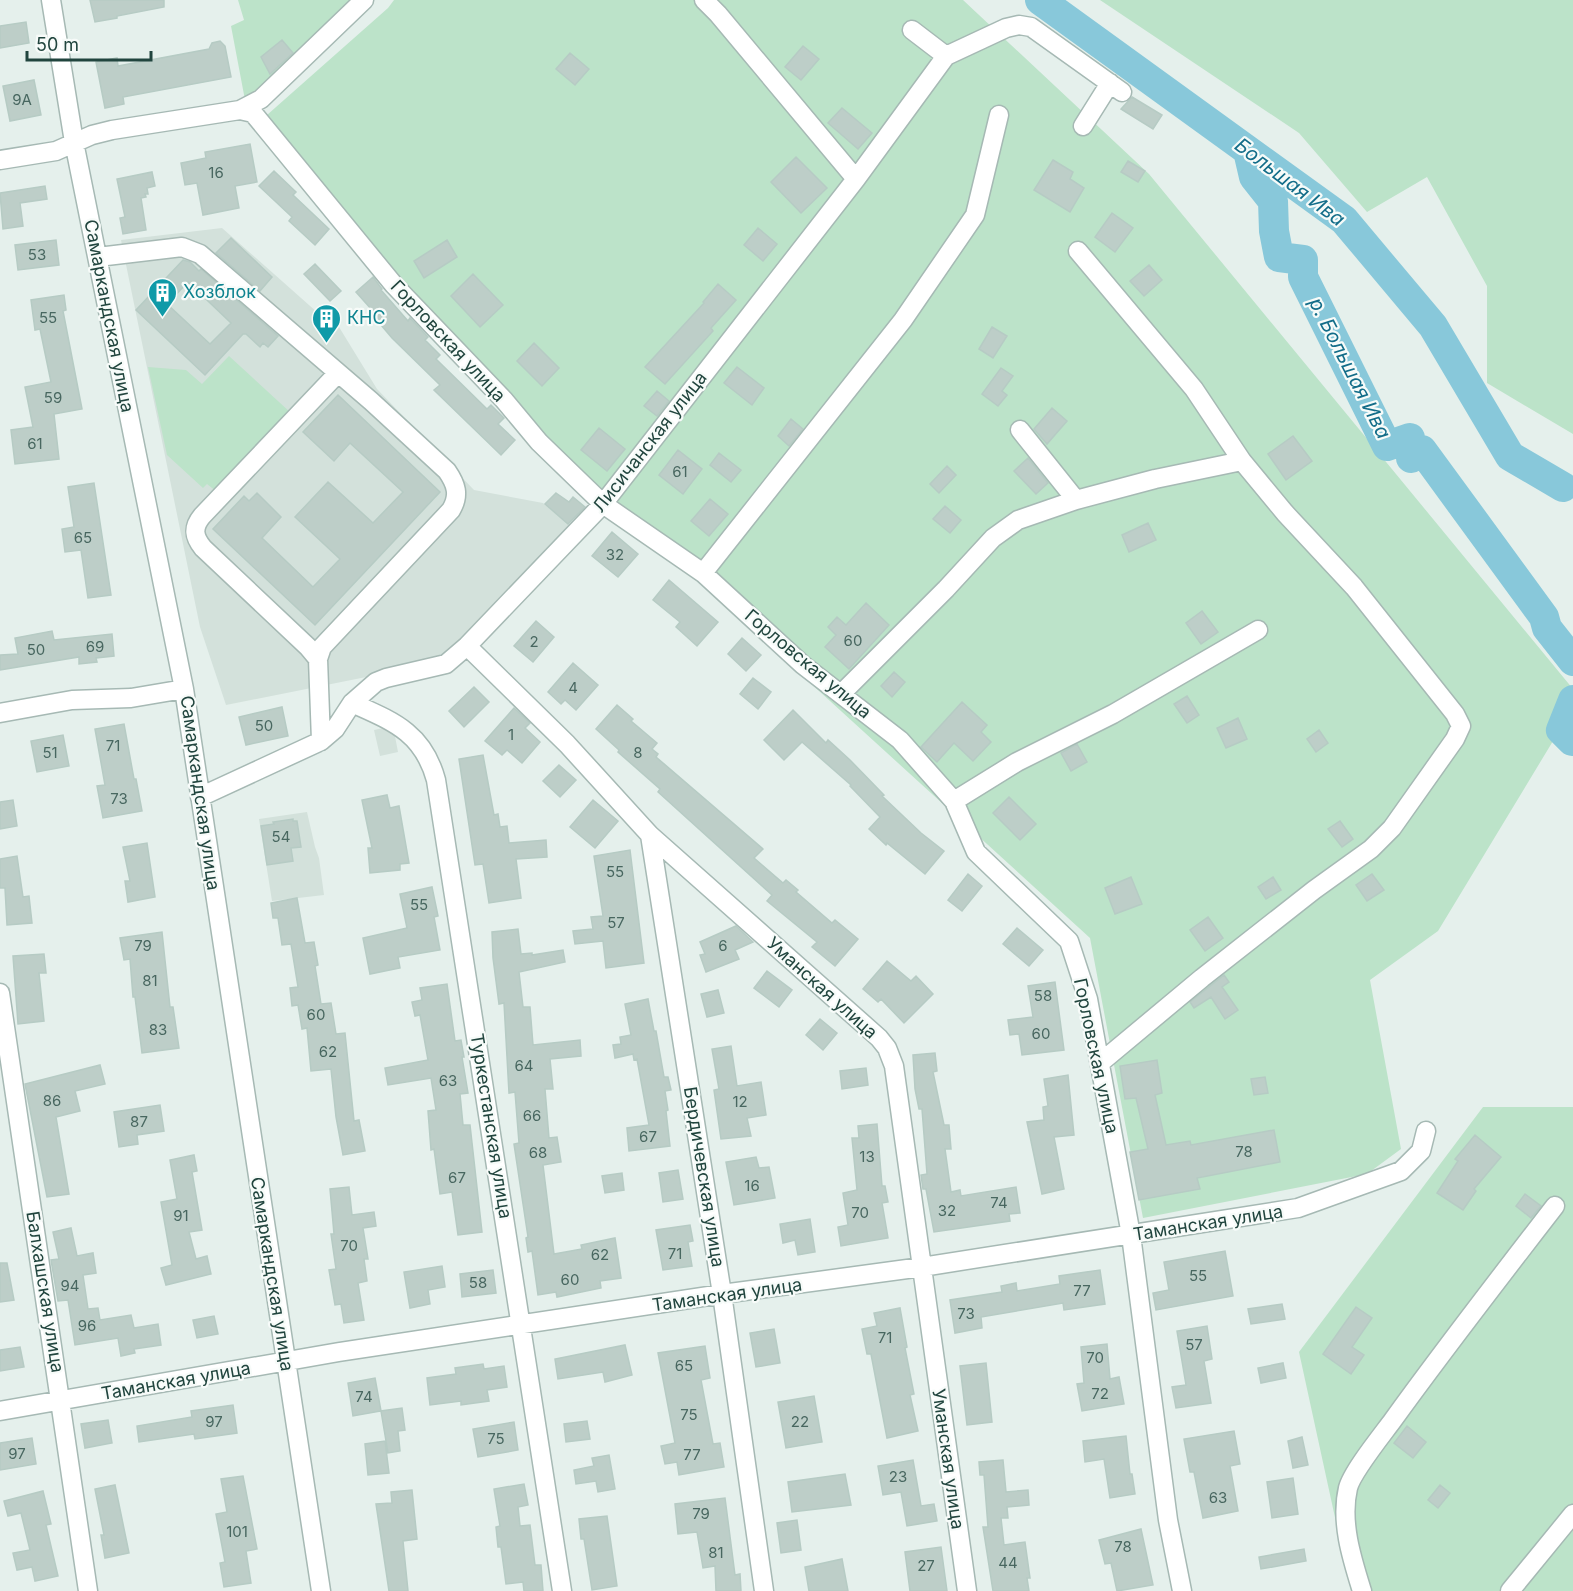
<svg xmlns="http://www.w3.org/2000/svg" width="1573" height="1591" font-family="Inter,sans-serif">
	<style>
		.built { fill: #d3e1db }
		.green { fill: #bce3c9 }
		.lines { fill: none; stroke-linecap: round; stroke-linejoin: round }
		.river { stroke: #88c8da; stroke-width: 30 }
		.building { fill: #bdcec8; stroke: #b6cbc4; stroke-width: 1.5; fill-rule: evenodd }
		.minor-casing { stroke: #a6b9b4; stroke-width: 21 }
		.minor { stroke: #fff; stroke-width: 18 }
		.labels { text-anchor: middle; stroke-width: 4.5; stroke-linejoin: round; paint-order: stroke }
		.number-label { font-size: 15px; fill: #486760 }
		.culture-label { font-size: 18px; fill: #0d838f; stroke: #f7fbf9; text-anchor: start }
		.street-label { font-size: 18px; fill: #21453e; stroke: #f7fbf9 }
		.water-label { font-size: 20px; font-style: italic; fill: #136d89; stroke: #f7fbf9 }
	</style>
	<rect width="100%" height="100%" fill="#e5f0ec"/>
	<path class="built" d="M222,228L327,321L331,318L339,327L377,389L474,490L543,503L569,525L441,662L226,705L200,627L121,240Z
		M393,726L398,752L380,756L374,730Z
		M307,812L315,847L319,858L324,895L272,901L259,819Z"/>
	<path class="green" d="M238,0H355L298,55L245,100L231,26L244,20Z
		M394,0H963L1149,174L1573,689V708L1438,931L1370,980L1401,1149L1367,1174L1143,1218L1090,938L604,495L589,484L420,303L267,115L388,8Z
		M1100,0H1573V434L1487,383V286L1427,177L1367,212L1299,133Z
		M229,356L291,413L217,492L207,484L203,488L167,455L148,367L186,370L202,384Z
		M1483,1107H1573V1591H1351L1299,1352Z"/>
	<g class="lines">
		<path class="river" d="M1040,0L1344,220L1433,326L1510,456L1563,487
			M1248,151L1254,177L1273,201L1274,231L1279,257L1303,260V277L1387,446L1410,438L1411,458L1422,450L1544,617L1547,628L1573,661
			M1572,741L1561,730L1573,700"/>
	</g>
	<path class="building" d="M90,0H164V7L117,16V18L95,22Z
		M26,22L29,43L0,48V26Z
		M282,40L293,53L270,74L261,57Z
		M220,41L225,46L231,77L123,97L124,104L105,108L96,62L117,58L118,66L209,49L212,43Z
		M803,46L819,59L801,80L785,67Z
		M570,53L589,69L575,85L556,69Z
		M34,80L41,115L10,121L3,86Z
		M1132,97L1162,115L1153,129L1121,109Z
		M842,108L872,133L858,149L828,123Z
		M250,144L257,182L235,186L239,208L203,215L197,183L185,185L181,163L206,158L205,152Z
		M796,157L827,188L801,213L771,182Z
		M1053,160L1073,172L1070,179L1084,188L1070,212L1034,190Z
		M1128,161L1145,171L1138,182L1121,172Z
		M274,171L296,192L293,195L329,229L315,245L289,221L292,217L259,186Z
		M152,172L155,186L147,188L148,194H145L146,197L141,198L146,230L123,234L120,218L125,217L117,179Z
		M45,186L47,199L20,203L23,226L3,229L0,193Z
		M1112,213L1133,228L1115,252L1095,237Z
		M758,228L777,244L763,261L744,245Z
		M231,238L272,277L260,291L216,253Z
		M56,240L59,265L18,270L15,245Z
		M447,240L457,257L424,278L414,261Z
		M183,260L190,262L199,271L201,269L278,336L268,347L263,343L260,347L246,334H243L205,375L136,310ZM188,282L231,323L210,344L167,304Z
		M315,264L341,291L330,301L304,274Z
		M1149,265L1162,280L1144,296L1130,281Z
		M473,274L503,305L480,327L451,296Z
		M373,277L382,289L381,290L408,321L410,318L428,337L425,340L440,355L436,359L487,409L491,405L504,418L498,424L515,440L501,455L434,390L440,385L392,338L370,312L372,310L356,292Z
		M718,284L736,300L711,328L713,331L665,384L645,367L704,303L703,302Z
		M64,295L66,310L63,311L82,409L54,414L59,459L15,464L11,430L33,427L25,387L51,382L40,329L35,330L31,300Z
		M992,327L1007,336L993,358L979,349Z
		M534,343L559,368L542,386L517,361Z
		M737,367L764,388L752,405L724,383Z
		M1001,368L1013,376L1002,391L1007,395L998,406L982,394Z
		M657,391L669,401L657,416L644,406Z
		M338,395L440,492L315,625L213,529L244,496L249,501L257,493L281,517L262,538L313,587L340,559L295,517L328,482L373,523L403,492L350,443L334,461L303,432Z
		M1052,408L1067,421L1047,444L1034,429Z
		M791,419L803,429L789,446L778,436Z
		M599,428L625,449L607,471L581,450Z
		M1293,436L1312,461L1286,480L1268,454Z
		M678,450L702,469L683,494L659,475Z
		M719,453L741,470L731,482L710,465Z
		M1028,458L1048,483L1036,494L1014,471Z
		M947,466L956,475L939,493L930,484Z
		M94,483L111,595L88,598L81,550L65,552L62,529L74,527L68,487Z
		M556,493L569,502L573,497L585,507L568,524L545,504Z
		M710,499L728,514L709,536L691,521Z
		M945,506L961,520L950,533L933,519Z
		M1148,523L1156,540L1129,552L1122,535Z
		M612,532L638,554L618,577L592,556Z
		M669,580L718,622L697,646L676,627L680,622L653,600Z
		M866,603L889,625L849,669L825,647L836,635L828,627L837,617L846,625Z
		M1202,611L1218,632L1201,644L1186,623Z
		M536,621L554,637L533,662L514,646Z
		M52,631L54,640L112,634L114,656L96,658L97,662L79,664V657L0,670V655L18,654L15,638Z
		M742,638L761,655L746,671L728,654Z
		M573,663L598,685L576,710L565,700L561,704L548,692Z
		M894,672L905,682L892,697L881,686Z
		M753,678L771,692L758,709L740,694Z
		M474,687L489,702L464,727L449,711Z
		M1187,696L1199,715L1187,723L1174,704Z
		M962,702L987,725L981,732L991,742L973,761L954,743L937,762L921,747Z
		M617,705L633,719L631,721L657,743L652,749L658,754L656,757L763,849L754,858L783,883L786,880L798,890L796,892L832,923L835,920L858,939L835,966L812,947L817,942L767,901L772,895L658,792L660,789L618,752L619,750L596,729Z
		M282,707L288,736L246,745L239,717Z
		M514,708L530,723L525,728L540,742L522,763L507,750L502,755L485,741Z
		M793,710L826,743L828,740L850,760L884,795L882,796L921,833L944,851L925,874L887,843L886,845L869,829L880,817L850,786L851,785L802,742L784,760L764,740Z
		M1238,718L1247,739L1226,748L1217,728Z
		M124,724L134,779H136L142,811L103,818L97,786L105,785L95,729Z
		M1319,730L1328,743L1316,752L1307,739Z
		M63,735L69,766L37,772L31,741Z
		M1077,744L1087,762L1071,771L1061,753Z
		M483,755L494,815L498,814L500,827L507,826L509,843L546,840L547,857L516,859L521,898L489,903L483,864L475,865L459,759Z
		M559,765L576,780L560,797L543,781Z
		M387,795L390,808L399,806L409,863L400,864V870L370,873L368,848H372L362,800Z
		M1009,797L1036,824L1020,840L993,813Z
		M13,800L17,826L0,829V802Z
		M593,800L618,821L595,848L570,827Z
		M293,819V821H297L301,847L291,848L293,861L267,865L261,826L274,824L273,822Z
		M1340,821L1353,839L1342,847L1328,829Z
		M147,843L155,897L128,902L125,881H130L123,847Z
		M630,850L644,963L606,968L603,941L575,944L573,931L593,929L591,917L603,916L594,856Z
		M17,856L23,897L29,896L32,923L7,925L5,888H0V859Z
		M968,874L982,886L962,911L948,900Z
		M1372,874L1384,890L1367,901L1356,885Z
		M1131,877L1142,904L1115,914L1105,888Z
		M1273,877L1281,890L1266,899L1258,887Z
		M432,887L438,916L434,917L440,950L398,957L400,968L370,974L363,938L407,928L400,894Z
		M297,898L305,943L314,942L318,965L315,966L321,1004L331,1003L336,1034L345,1033L354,1121L359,1120L365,1151L343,1155L336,1117L331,1069L311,1071L307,1028L302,1029L298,1005L292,1006L290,988L298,987L291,944L282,945L278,918H273L271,903Z
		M1208,917L1223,938L1205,951L1190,930Z
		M736,926L753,942L735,950L739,959L706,972L700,955L705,954L700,942Z
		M1017,928L1043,950L1029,966L1003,944Z
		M518,929L521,954L532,953V955L563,950L565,962L519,972L523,1007H530L533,1045L580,1040L581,1056L550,1059L553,1089H545L549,1138L557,1137L561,1162L543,1165L554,1254L582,1249L581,1245L615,1238L621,1278L600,1281L601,1288L557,1297L556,1292L538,1295L532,1251L528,1252L526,1238L528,1237L514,1144L519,1143L515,1092L509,1093L504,1003L499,1004L493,958L492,932Z
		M162,932L170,1007H173L179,1048L142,1053L135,997H133L130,959L124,960L120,938Z
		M44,954L46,973H39L44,1021L18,1024L13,956Z
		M887,961L911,981L916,976L933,994L904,1023L881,999L878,1002L863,989Z
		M767,971L792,990L779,1007L754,988Z
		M1224,975L1229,982L1222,987L1238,1010L1225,1019L1211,997L1194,1008L1190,1002Z
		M1055,982L1064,1050L1022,1055L1019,1034L1010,1035L1008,1020L1033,1017L1028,986Z
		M447,984L455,1041L461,1040L464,1057H462L468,1093L460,1094L463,1125H470L482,1232L458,1235L452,1192L440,1194L434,1149L431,1150L428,1111L436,1110L431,1078L388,1085L385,1068L428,1060L420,1015L415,1016L412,1002L422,1000L420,988Z
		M718,990L724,1013L707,1017L701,994Z
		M648,999L654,1031H656L664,1077H668L671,1090L665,1091L668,1110L666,1111L670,1146L629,1151L627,1128L649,1125L637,1059L634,1060L633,1054L615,1058L613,1045L621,1044L620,1037L631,1035L625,1004Z
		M820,1019L837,1033L823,1050L806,1035Z
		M731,1046L737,1086L761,1082L766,1115L747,1118L751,1136L721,1139L714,1090L719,1089L712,1049Z
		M935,1053L937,1071L933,1072L944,1125H949L951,1149H945L951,1192L960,1190L961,1196L1016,1187L1020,1213L1009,1214L1010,1221L934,1232L926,1189H923L921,1175L927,1174L922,1109H919L915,1089L913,1055Z
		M1157,1060L1162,1093L1155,1095L1166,1145L1190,1141L1191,1145L1274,1130L1280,1162L1197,1178L1200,1189L1139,1200L1130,1152L1148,1149L1136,1098L1125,1099L1120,1066Z
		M100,1065L105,1084L75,1091L80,1111L56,1117L69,1194L47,1197L25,1084Z
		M866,1068L868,1085L842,1089L840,1071Z
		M1068,1075L1074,1135L1054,1137L1064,1189L1042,1194L1027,1122L1044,1120L1043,1107L1048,1106L1044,1079Z
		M1265,1077L1268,1093L1254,1095L1251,1079Z
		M160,1105L164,1131L137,1135L138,1144L119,1147L114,1112Z
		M877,1124L882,1186H885L888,1202L882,1203L888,1238L841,1246L838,1227L848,1225L843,1193L857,1190L852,1138H859L858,1126Z
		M1475,1135L1501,1157L1474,1189L1476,1191L1463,1210L1437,1193L1458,1161L1455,1159Z
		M194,1155L197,1171L192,1172L202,1230L189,1232L196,1259L207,1256L211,1274L166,1285L161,1268L172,1265L161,1202L177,1199L170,1160Z
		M756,1157L759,1168L769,1167L775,1198L734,1205L726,1162Z
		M678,1170L683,1199L663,1202L659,1173Z
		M622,1173L624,1190L605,1193L602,1176Z
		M349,1187L352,1215L374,1212L376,1226L363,1228L368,1259H364L367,1281L358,1283L364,1320L344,1323L341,1304L335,1305L329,1270L336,1269L331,1234H334L330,1189Z
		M1525,1194L1541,1206L1531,1218L1516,1206Z
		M810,1219L815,1252L798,1255L795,1240L783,1243L780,1224Z
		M690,1225L693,1241L688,1242L692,1266L663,1270L656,1230Z
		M71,1228L77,1256L93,1253L96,1273L83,1275L88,1309L98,1308L100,1320L131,1315L134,1328L158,1324L161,1345L134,1349L135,1353L121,1356L118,1338L75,1345L68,1300L58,1301L51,1260L59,1259L53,1232Z
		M1225,1251L1233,1296L1156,1310L1153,1293L1169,1290L1164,1262Z
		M0,1263H7L14,1300L0,1302Z
		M442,1266L445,1287L428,1290L430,1304L410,1308L404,1272Z
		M493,1270L496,1293L462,1297L460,1274Z
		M1100,1270L1105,1304L1064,1310L1063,1303L981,1317L982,1328L955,1333L950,1300L1002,1292L1001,1286L1016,1283L1017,1291L1060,1284L1059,1276Z
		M1282,1304L1285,1319L1251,1324L1248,1309Z
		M1356,1307L1372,1318L1352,1347L1364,1355L1351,1374L1323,1354Z
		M900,1308L907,1347L905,1348L914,1394L910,1395L918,1431L887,1438L871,1354H867L862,1329L877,1326L874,1313Z
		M214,1316L218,1334L197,1338L193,1320Z
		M1207,1326L1212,1359L1204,1361L1211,1403L1176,1408L1172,1387L1186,1385L1177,1331Z
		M774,1329L780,1363L756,1367L750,1333Z
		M1107,1344L1110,1379L1119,1377L1124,1404L1082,1411L1077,1384L1084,1383L1081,1347Z
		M625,1345L632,1375L605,1382L603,1372L558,1379L555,1359Z
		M705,1346L710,1378L701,1380L713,1444L720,1443L724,1467L679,1475L677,1462L665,1464L661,1446L675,1443L658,1353Z
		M20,1347L24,1367L0,1371V1350Z
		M986,1363L992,1422L967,1425L960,1366Z
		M1283,1363L1286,1378L1261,1383L1258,1368Z
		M483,1364L484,1369L504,1366L507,1387L487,1390L489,1401L461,1405V1401L430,1405L427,1378L456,1374L455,1368Z
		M375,1378L381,1411L353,1416L348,1383Z
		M814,1396L822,1442L786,1448L778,1402Z
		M233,1405L237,1433L195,1439L194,1434L139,1442L137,1426L192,1417L191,1411Z
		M402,1408L405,1430L398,1431L400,1451L388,1453L381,1411Z
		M108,1420L112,1443L85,1448L81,1424Z
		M587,1421L590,1439L566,1442L564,1424Z
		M514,1422L518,1450L478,1457L473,1429Z
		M1407,1426L1426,1442L1413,1458L1394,1443Z
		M1234,1431L1240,1464L1230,1466L1238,1511L1203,1518L1194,1472H1190L1184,1439Z
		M1126,1436L1130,1474H1132L1135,1494L1110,1498L1104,1459L1085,1462L1083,1441Z
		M1302,1437L1308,1465L1293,1468L1288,1441Z
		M32,1438L36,1464L0,1470V1443Z
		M385,1441L389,1473L368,1475L365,1444Z
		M609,1455L615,1489L598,1492L596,1481L576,1484L574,1470L594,1466L592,1458Z
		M913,1460L921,1506L934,1504L937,1521L907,1526L901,1492L883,1495L878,1466Z
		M1003,1460L1006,1492L1028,1490L1029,1505L1007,1507L1008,1518H1001L1004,1545L1025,1542L1030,1578H1027L1029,1591H993L983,1527H988L984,1475H980L979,1462Z
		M845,1474L851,1505L792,1512L788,1482Z
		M243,1476L257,1549L246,1551L251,1583L224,1587L220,1563L225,1562L216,1514L227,1512L221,1479Z
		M1293,1478L1298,1514L1272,1518L1267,1482Z
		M524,1484L528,1505L518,1507L520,1526L530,1525L535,1565H541L543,1591H524L523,1582L506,1584L501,1547H498L496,1527L500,1526L494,1489Z
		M115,1485L129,1553L105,1558L101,1535H104L95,1489Z
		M1440,1485L1450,1493L1438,1508L1428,1500Z
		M412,1490L417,1539L403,1541L408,1591H389L376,1504L392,1503L391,1492Z
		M43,1491L51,1524L46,1525L58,1576L35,1581L32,1567L17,1570L13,1553L30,1550L21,1513L8,1516L4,1501Z
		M725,1498L735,1575L740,1574L741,1591H716L715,1566L703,1568L697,1532L678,1534L675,1504Z
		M607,1516L617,1586L592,1590L584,1539H581L579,1519Z
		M797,1520L801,1550L781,1553L777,1523Z
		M1141,1529L1153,1585L1117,1591L1111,1563L1105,1564L1099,1540Z
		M941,1547L947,1591H910L905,1552Z
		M1304,1549L1306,1561L1261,1569L1259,1557Z
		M842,1559L848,1591H809L805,1567Z"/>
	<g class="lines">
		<defs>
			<path id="minor" d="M51,0L74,142L184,689L321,1591
				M704,0L718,14L856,179
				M912,30L946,56
				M240,110L261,99L364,0
				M1083,126L1110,83
				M0,160L56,151L92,135L112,130L240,110L253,113L394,285L504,400L539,442L603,504L703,573L803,665L900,740L954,801L976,852L1069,941L1088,999L1131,1235L1168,1520L1182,1591
				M1078,251L1194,389L1242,461L1285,513L1354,587L1455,714L1461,726L1455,739L1392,828L1371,849L1314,890L1202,978L1100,1063
				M98,257L182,247L200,254L371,401L447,471C456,484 460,495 451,510L322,647L318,659L321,741
				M1020,430L1076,500
				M703,573L903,320L975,215L999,115
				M467,646L567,744L650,835L879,1038L887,1048L894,1066L967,1591
				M318,659L308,647L203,548C194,537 192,528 202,516L338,373
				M841,694L946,589L993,538L1018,520L1076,500L1155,479L1242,461
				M352,703C392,721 423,732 436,780L562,1591
				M0,713L72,700L131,698L184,689
				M200,797L321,741L335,729L352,703L376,682L386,678L446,664L467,646L603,504L856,179L946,56L1006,28L1019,25L1031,27L1122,92
				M954,801L1017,762L1113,714L1258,630
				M650,835L722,1294L764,1591
				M0,993L88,1591
				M0,1411L339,1352L722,1294L922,1267L1298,1208L1401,1171L1421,1151L1426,1131
				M1362,1591C1352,1559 1340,1522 1348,1488C1352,1472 1382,1435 1393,1420C1445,1348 1500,1277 1555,1206
				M1510,1591L1573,1514"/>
		</defs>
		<use href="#minor" class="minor-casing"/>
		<use href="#minor" class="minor"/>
	</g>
	<defs>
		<symbol id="building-pin" viewBox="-11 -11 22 30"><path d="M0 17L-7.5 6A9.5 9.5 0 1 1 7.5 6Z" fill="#0f9aa8" stroke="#f7fbf9"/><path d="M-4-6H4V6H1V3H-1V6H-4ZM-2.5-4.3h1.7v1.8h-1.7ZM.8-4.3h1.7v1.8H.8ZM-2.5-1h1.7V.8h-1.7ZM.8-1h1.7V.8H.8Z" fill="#fff"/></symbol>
	</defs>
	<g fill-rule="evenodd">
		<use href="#building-pin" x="146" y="276" width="33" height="45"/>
		<use href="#building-pin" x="310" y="302" width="33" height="45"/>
	</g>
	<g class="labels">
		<g class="number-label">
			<text x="22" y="105">9А</text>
			<text x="216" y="178">16</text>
			<text x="37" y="260">53</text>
			<text x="48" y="323">55</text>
			<text x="53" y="403">59</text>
			<text x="35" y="449">61</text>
			<text x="680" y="477">61</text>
			<text x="83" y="543">65</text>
			<text x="615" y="560">32</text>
			<text x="853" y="646">60</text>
			<text x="534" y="647">2</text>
			<text x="95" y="652">69</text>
			<text x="36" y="655">50</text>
			<text x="573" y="693">4</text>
			<text x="264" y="731">50</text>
			<text x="511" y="740">1</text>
			<text x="113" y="751">71</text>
			<text x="50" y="758">51</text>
			<text x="638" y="758">8</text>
			<text x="119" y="804">73</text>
			<text x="281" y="842">54</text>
			<text x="615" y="877">55</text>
			<text x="419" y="910">55</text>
			<text x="616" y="928">57</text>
			<text x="143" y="951">79</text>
			<text x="723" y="951">6</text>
			<text x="150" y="986">81</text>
			<text x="1043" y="1001">58</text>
			<text x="316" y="1020">60</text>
			<text x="158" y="1035">83</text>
			<text x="1041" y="1039">60</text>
			<text x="328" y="1057">62</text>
			<text x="524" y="1071">64</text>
			<text x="448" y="1086">63</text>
			<text x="52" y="1106">86</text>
			<text x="740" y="1107">12</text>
			<text x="532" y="1121">66</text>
			<text x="139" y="1127">87</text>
			<text x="648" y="1142">67</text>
			<text x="1244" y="1157">78</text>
			<text x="538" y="1158">68</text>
			<text x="867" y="1162">13</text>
			<text x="457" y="1183">67</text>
			<text x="752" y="1191">16</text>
			<text x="999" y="1208">74</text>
			<text x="947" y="1216">32</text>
			<text x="860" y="1218">70</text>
			<text x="181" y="1221">91</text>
			<text x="349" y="1251">70</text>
			<text x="675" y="1259">71</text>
			<text x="600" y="1260">62</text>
			<text x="1198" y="1281">55</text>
			<text x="570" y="1285">60</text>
			<text x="478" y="1288">58</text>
			<text x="70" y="1291">94</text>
			<text x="1082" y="1296">77</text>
			<text x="966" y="1319">73</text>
			<text x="87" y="1331">96</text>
			<text x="885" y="1343">71</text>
			<text x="1194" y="1350">57</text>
			<text x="1095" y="1363">70</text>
			<text x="684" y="1371">65</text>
			<text x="1100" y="1399">72</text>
			<text x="364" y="1402">74</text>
			<text x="689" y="1420">75</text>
			<text x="214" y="1427">97</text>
			<text x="800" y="1427">22</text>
			<text x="496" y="1444">75</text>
			<text x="17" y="1459">97</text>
			<text x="692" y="1460">77</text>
			<text x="898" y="1482">23</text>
			<text x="1218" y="1503">63</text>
			<text x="701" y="1519">79</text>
			<text x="237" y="1537">101</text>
			<text x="1123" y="1552">78</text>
			<text x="716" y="1558">81</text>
			<text x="1008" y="1568">44</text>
			<text x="926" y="1571">27</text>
		</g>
		<g class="culture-label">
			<text x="183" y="298">Хозблок</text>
			<text x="347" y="324">КНС</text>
		</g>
		<g class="street-label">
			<text transform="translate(109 316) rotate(79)" y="6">Самаркандская улица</text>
			<text transform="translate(448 341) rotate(47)" y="6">Горловская улица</text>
			<text transform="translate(650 442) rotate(-52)" y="6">Лисичанская улица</text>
			<text transform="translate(808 664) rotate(40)" y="6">Горловская улица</text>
			<text transform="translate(200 793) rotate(82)" y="6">Самаркандская улица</text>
			<text transform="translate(822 988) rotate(42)" y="6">Уманская улица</text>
			<text transform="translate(1096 1056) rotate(78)" y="6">Горловская улица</text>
			<text transform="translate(491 1126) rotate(81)" y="6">Туркестанская улица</text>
			<text transform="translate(704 1177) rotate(81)" y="6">Бердичевская улица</text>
			<text transform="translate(1208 1223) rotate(-9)" y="6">Таманская улица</text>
			<text transform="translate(272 1274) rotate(81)" y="6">Самаркандская улица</text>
			<text transform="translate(45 1292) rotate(81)" y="6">Балхашская улица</text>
			<text transform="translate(727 1295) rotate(-8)" y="6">Таманская улица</text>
			<text transform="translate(176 1381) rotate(-10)" y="6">Таманская улица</text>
			<text transform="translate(948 1459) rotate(82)" y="6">Уманская улица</text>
		</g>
		<g class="water-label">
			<text transform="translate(1290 182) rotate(37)" y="7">Большая Ива</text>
			<text transform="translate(1350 368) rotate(63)" y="7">р. Большая Ива</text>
		</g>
	</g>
	<path d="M27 51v9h124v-9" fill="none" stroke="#21453e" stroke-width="3"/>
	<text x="36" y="51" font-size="18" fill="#21453e" stroke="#f7fbf9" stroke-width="4.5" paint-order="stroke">50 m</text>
</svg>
